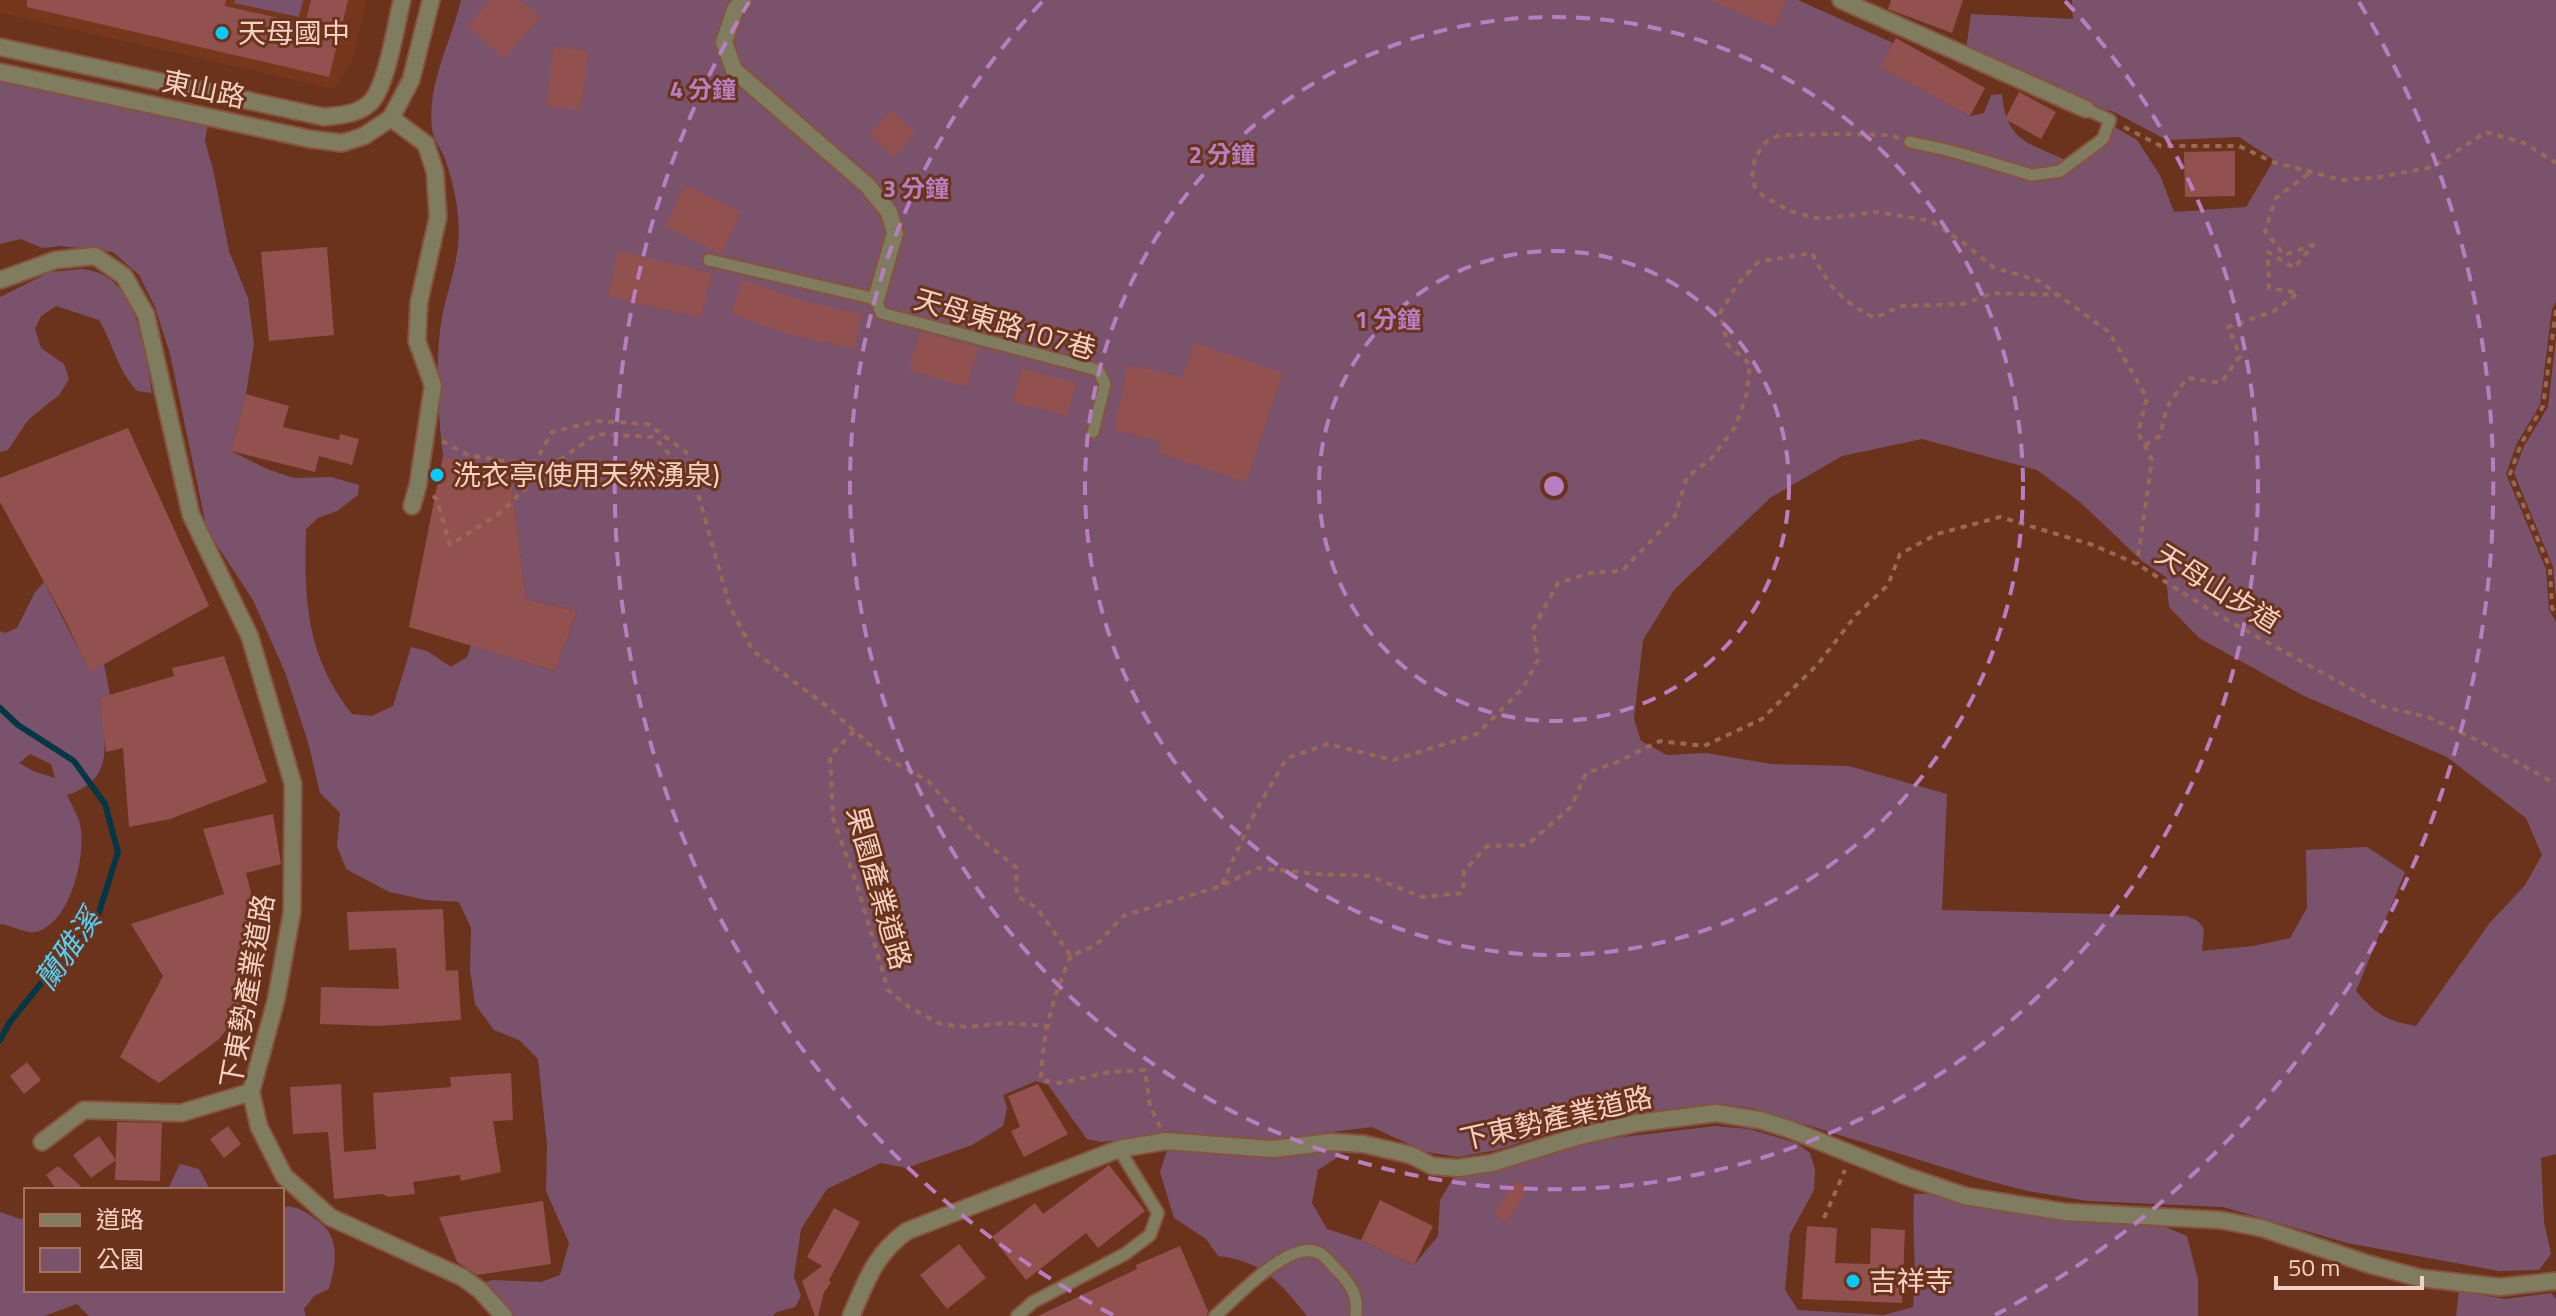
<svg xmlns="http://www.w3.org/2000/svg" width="2556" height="1316" font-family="'Titillium Web','Noto Sans TC',sans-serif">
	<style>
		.built { fill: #76371c }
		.green { fill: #7b526b; fill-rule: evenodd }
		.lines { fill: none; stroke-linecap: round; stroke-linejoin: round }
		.stream { stroke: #043746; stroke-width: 6 }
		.building { fill: #92514f }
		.service-casing { stroke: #86533e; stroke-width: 15 }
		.minor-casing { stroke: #86533e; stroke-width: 20 }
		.tertiary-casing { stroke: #86533e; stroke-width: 20 }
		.path { stroke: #9a6955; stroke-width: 4; stroke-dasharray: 6 6; stroke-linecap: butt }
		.service { stroke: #7f7c5f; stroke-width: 11 }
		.minor { stroke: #7f7c5f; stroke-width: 16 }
		.tertiary { stroke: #7f7c5f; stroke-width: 16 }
		.ring { fill: none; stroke: #b87ec2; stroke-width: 4; stroke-dasharray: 14 10 }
		.poi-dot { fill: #06cbf9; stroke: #6b331c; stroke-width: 3 }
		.labels { text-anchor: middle; stroke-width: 6; stroke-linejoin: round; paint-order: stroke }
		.poi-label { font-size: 28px; fill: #f4d1c4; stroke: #6b331c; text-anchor: start }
		.street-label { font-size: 28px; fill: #f4d1c4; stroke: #6b331c }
		.water-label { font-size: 30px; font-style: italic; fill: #52d1f8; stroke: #6b331c }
		.centre { fill: #b87ec2; stroke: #6b331c; stroke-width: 4 }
		.ring-label { font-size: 24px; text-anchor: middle; font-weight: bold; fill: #b87ec2; stroke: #6b331c; stroke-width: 6; stroke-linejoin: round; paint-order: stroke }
	</style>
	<rect width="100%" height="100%" fill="#6b331c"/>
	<path class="built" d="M0,0H367L352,62L334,89L0,13Z"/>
	<path class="green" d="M235,0H303L299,17L234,3Z
		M461,0H1727L1774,27L1786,0H1798L1893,43L1881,67L1970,116L1984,113L1991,95L2002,94C2006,140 2026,142 2063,159L2107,142L2113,126L2137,140L2160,175L2174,212L2246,207L2274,160L2239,137L2167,140L2112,111L2086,106L1965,57L1971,14L2073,19L2072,0H2556V302L2552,309L2540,405L2517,443L2506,474L2546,569L2549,610L2556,622V1154L2541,1158L2544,1222L2551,1254L2539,1270L2499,1271L2347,1243L2223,1207L2088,1201L2028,1191L1981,1179L1752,1108L1719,1104L1605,1123L1545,1135L1497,1150L1459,1157L1426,1152L1372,1127L1269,1140L1169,1134L1101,1142L1087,1139L1048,1085L1036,1081L1003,1095L1007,1108L1003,1126L972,1145L906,1168L881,1163L827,1189L801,1229L794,1277L801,1296L795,1307L777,1312L772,1316H512L483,1283L492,1280L541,1282L560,1275L569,1243L546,1191L547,1145L538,1059L519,1040L494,1030L475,1004L470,970L471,928L459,902L427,900L389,892L346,869L337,846L340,813L320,793L308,742L285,672L253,600L207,530L170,354L155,307L139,275L113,252L61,246L42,248L21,239L0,244V78L208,122L205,142L213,169L229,251L248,298L254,343L246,394L231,451L267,469L294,478L331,477L359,485L358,495L337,511L318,518L306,529C304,600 306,656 352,714L372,716L393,706L411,647L427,651L451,667L467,657L471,645L555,671L577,611L526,599L510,473L443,456C438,414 435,365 441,323C445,298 456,269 458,246C461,219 455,187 446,162C443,151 433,140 432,129C427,83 451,43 461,0ZM1922,439L2037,470L2080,502L2142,561L2166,577L2169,607L2199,638L2304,696L2447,757L2526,818L2542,855L2525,885L2489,924L2416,1026C2386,1021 2376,1014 2356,991L2405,872L2367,847L2306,850L2307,908L2290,938L2253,946L2202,951L2204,929L2198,921L2187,916L1942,910L1947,794L1849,766L1771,764L1706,753L1667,755L1641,741L1634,719L1643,640L1674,590L1770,498L1842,456Z
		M82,269C88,270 95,271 101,274C138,289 147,358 152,393L137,391C117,369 114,346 99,320L56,306L41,316L35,329L41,348L64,364L69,379L59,395L28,420L8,450L0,452V297L50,272Z
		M2556,338V601L2553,567L2514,473L2524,446L2548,407Z
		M44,582L90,671L104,664L110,695L99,698C104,739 118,779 67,795C72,806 80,818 81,830C85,860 69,924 36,932C25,934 12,925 0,924V631L5,633L17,628L35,592ZM30,754L51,764L55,778L33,771L19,763Z
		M1715,1126L1749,1129L1797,1143L1810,1153L1815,1169L1814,1190L1790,1234L1785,1290L1798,1310L1884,1315L1913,1307C1917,1269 1912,1232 1914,1194H1938L2004,1211L2165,1227L2187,1236L2198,1279V1316H1307C1280,1283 1263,1261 1218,1256L1206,1239L1174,1218L1160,1172L1167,1150L1179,1145H1338L1341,1155L1318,1170L1312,1203L1327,1229L1361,1240L1414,1265L1438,1236L1440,1200L1455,1175L1589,1141Z
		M180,1164L199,1169L210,1190H88L94,1187H169Z
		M289,1206C302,1209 307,1213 317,1220C341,1237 336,1263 329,1289L314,1296L304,1309L306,1316H89L77,1304L44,1316H0V1212L20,1219L26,1218V1290H282V1209Z
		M2459,1291L2505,1299L2551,1293L2556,1299V1316H2456Z"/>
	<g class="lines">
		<path class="stream" d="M0,708L18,725L74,761L105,804L118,852L96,922L55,966L10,1022L0,1040"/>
	</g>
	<path class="building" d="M27,0H226L225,6L305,24L311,0H348L329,77L27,7Z
		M490,0H520L540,18L504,58L467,26Z
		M1710,0H1786L1775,28Z
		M1891,0H1963L1952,33L1888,9Z
		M1896,38L1985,88L1970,116L1880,67Z
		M554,46L588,51L581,110L546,106Z
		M2019,92L2056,112L2041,139L2005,119Z
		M891,110L915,133L893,157L869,134Z
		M2235,151V196L2185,197L2184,152Z
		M685,185L741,212L722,254L665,227Z
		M327,247L334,335L269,341L261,252Z
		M618,251L712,273L701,318L608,296Z
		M743,280L799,300L862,314L854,349L784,333L731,313Z
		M920,332L978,348L967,387L909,370Z
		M1195,343L1283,373L1246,482L1157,452L1161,441L1114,430L1128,365L1183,377Z
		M1022,368L1076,383L1067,416L1013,402Z
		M246,394L289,406L283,427L339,440L340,434L359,439L352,465L319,456L315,472L231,451Z
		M128,428L209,606L90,672L64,618L0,502V478Z
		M443,456L510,472L526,599L577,611L555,671L409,627Z
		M224,656L267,782L170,819L129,827L123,748L106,752L99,698L174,676L172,668Z
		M273,814L281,864L246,873L267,956L243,962L253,998L218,1040L159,1083L120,1057L163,976L131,924L224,894L203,829Z
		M443,909L446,971L458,970L461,1020L379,1026L320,1024L321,987L399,989L396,948L349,950L347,912Z
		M27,1062L41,1080L24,1094L10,1076Z
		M511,1073L513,1120L493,1121L501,1172L461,1181L460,1175L413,1182L415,1194L389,1197L382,1194L334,1199L328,1132L293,1134L290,1087L341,1084L344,1152L376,1149L373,1093L451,1087L450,1077Z
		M1038,1084L1068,1134L1024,1157L1011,1131L1020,1127L1008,1096Z
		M117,1122L162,1123L160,1181L115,1180Z
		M228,1126L241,1144L224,1158L210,1139Z
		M99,1136L116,1160L91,1178L73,1155Z
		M1109,1165L1145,1211L1098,1248L1086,1233L1026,1280L992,1237L1035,1203L1043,1214Z
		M58,1166L85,1190H57L46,1175Z
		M1516,1180L1529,1188L1506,1223L1494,1214Z
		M1380,1200L1433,1226L1414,1265L1361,1240Z
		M543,1201L551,1264L477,1275L457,1262L439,1217Z
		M834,1208L860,1222L829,1280L831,1283L824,1292L818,1316H815L802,1281L822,1266L807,1257Z
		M1807,1226L1837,1228L1835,1263L1870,1264L1871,1228L1905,1230L1902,1303L1802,1299Z
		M959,1244L986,1278L947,1309L920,1275Z
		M1180,1246L1208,1311L1207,1316H1038L1137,1269L1136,1265Z"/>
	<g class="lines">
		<defs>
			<path id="service" d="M1910,142L1951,151L2032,175L2060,171L2103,139L2110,120L2086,109
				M709,260L876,299L881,313L1098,370L1105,384L1093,432
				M1017,1316L1033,1302L1125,1254L1150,1235L1158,1213L1119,1149
				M1215,1316C1236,1298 1293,1235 1321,1254C1328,1259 1333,1267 1339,1272C1352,1286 1358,1296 1356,1316"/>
			<path id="minor" d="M743,0L735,10L724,42L734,70L867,185L889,212L895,233L876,299
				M1841,0L2086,109
				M391,118L426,144L435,172L438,217L419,302L417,341L433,385L418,485L412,506
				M0,280L56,260L95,256L124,276L146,315L191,515L250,637L293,784L292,912L276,1000L251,1092L259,1127L284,1176L330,1217L462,1277L480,1290L504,1316
				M42,1142L84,1110L181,1113L251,1092
				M851,1316C867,1280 874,1255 907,1231L1119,1149L1166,1141L1273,1149L1331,1142L1363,1144L1411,1155L1432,1166L1458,1168L1492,1163L1576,1137L1637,1123L1716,1113L1760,1120L1789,1129L1906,1176L1965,1196L2065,1212L2220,1220L2262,1228L2368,1264L2420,1278L2500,1287L2556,1281"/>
			<path id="tertiary" d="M0,47L324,117C340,115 358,115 371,102C387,85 396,24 402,0
				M0,72L310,139L342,143L364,136L391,118L411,80L431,0"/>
		</defs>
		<use href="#service" class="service-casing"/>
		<use href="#minor" class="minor-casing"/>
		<use href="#tertiary" class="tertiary-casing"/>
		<path class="path" d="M2124,127L2161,146H2239L2273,162L2342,180L2380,177L2432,167L2486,132L2524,143L2556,163
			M1899,138L1889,135L1841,134L1780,135L1767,141L1755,157L1752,178L1755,187L1763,196L1790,211L1820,219L1878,212L1931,221L1965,244L1993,267L2039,281L2109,332L2147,398L2138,432L2152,460L2137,564
			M2556,310L2543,406L2521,444L2510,474L2550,568L2552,608L2556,615
			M442,441L468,455L533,466L552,432L597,421L648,424L686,452L730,607L753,651L828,707L881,755L928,781L978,837L1016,867L1017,896L1037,908L1071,956L1096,945L1123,916L1221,886L1258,868L1317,874L1369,876L1422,897L1463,893L1464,871L1487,846L1527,845L1571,807L1586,773L1615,763L1660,741L1704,746L1762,719L1818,664L1856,615L1888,585L1900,554L1937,534L2000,517L2093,545L2137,564L2218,615L2384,707L2428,717L2483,743L2556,784
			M2145,445L2160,436L2167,407L2187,378L2221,383L2240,356L2228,327L2274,311L2298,293L2269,288L2268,252L2294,268L2313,245L2284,255L2265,231L2276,198L2311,172
			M433,496L437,499L450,545L501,512L545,470L597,434L654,437L694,482
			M854,731L830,756L833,818L857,885L888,990L910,1008L941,1024L967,1027L1005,1023L1048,1026
			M1222,884L1255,812L1287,758L1328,744L1393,760L1477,734L1523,688L1538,660L1533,629L1558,583L1591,573L1622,571L1675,516L1687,477L1711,459L1735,427L1746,397L1750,364L1728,345L1720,313L1737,285L1758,262L1812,253C1830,289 1840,299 1874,318L1902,306L1963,304L1993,293L2058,295
			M1071,956C1053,996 1042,1036 1041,1080L1060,1083L1110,1072L1145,1070L1150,1106L1160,1127
			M1824,1218L1845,1170"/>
		<use href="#service" class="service"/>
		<use href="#minor" class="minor"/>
		<use href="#tertiary" class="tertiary"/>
	</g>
	<g class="ring">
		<circle cx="1554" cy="486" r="235"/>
		<circle cx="1554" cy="486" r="469"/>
		<path d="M2065 1A704 704 0 1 1 1043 1"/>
		<path d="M1113 1315A939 939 0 0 1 749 2M2359 2A939 939 0 0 1 1995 1315"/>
	</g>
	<g class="poi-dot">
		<circle cx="222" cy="33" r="8"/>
		<circle cx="437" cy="475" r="8"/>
		<circle cx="1853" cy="1281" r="8"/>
	</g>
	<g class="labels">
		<g class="poi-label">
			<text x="238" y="43">天母國中</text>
			<text x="453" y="485">洗衣亭(使用天然湧泉)</text>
			<text x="1869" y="1291">吉祥寺</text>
		</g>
		<g class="street-label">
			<text transform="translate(204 89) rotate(12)" y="10">東山路</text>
			<text transform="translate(1005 324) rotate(16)" y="10">天母東路107巷</text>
			<text transform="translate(2218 588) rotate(32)" y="10">天母山步道</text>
			<text transform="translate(879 888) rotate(74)" y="10">果園產業道路</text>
			<text transform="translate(247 991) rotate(-80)" y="10">下東勢產業道路</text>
			<text transform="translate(1556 1118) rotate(-13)" y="10">下東勢產業道路</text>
		</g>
		<g class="water-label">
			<text transform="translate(68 950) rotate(-55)" y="10">蘭雅溪</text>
		</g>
	</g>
	<circle cx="1554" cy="486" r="12" class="centre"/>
	<g class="ring-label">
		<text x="703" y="98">4 分鐘</text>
		<text x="1222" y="163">2 分鐘</text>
		<text x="916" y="197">3 分鐘</text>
		<text x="1388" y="328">1 分鐘</text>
	</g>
	<rect x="24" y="1188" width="260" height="104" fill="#6b331c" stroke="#a2725f" stroke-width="2"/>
	<rect x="40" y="1214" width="40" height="12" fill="#7f7c5f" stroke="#a2725f" stroke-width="2"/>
	<text x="96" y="1228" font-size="24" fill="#f4d1c4">道路</text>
	<rect x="40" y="1248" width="40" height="24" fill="#7b526b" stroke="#a2725f" stroke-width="2"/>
	<text x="96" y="1268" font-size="24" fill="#f4d1c4">公園</text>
	<path d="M2276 1276v12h146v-12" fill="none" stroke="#f4d1c4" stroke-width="4"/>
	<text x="2288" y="1276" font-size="24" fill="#f4d1c4" stroke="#6b331c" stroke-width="6" paint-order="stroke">50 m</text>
</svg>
